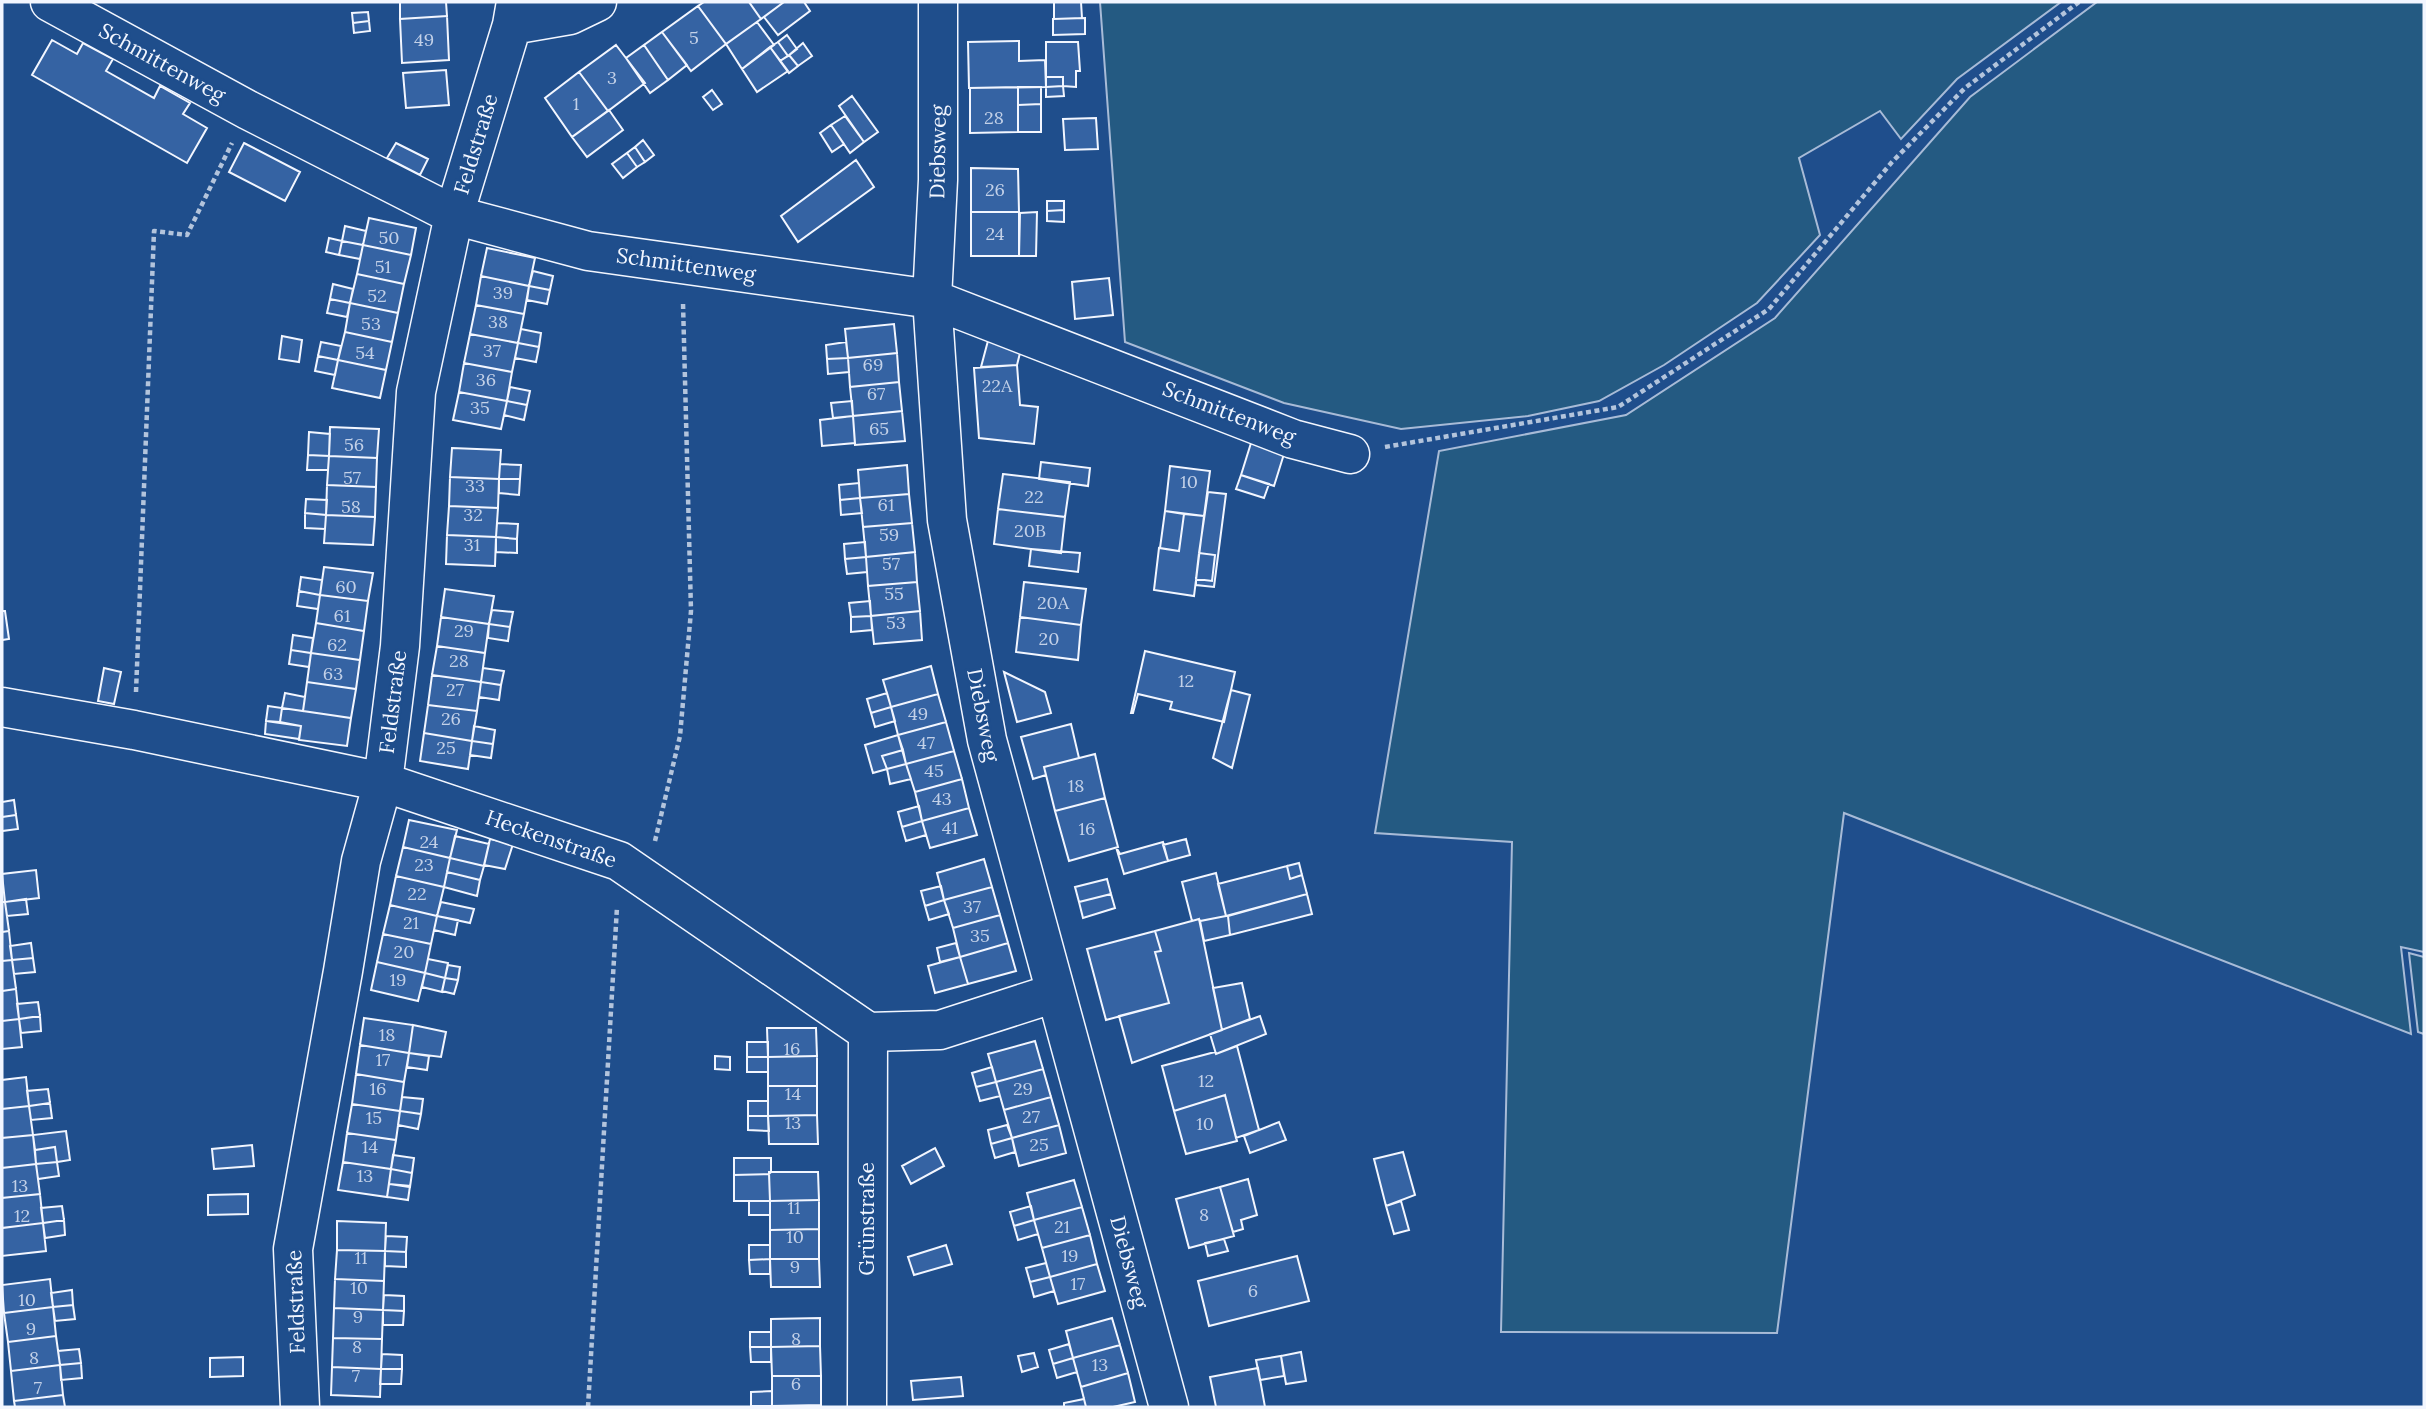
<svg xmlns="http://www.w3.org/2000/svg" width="2426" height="1409" font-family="Lora,serif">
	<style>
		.green { fill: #245a82; stroke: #a8bbd7; stroke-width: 2 }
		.building { fill: #3563a3; stroke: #f2f6ff; stroke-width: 2 }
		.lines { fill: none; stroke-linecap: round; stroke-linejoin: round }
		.minor-casing { stroke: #f2f6ff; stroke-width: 41 }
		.path { stroke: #b3c4dc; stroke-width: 4.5; stroke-dasharray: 5 3.5; stroke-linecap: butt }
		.minor { stroke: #1f4e8c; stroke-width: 38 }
		.labels { text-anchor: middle; stroke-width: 5; stroke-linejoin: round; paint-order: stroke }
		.number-label { font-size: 18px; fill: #c3d1e8 }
		.street-label { font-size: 21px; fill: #f2f6ff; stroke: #1f4e8c }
	</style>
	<rect width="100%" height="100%" fill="#1f4e8c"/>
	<path class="green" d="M1100,2H2061L1957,79L1901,139L1880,111L1799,158L1820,235L1757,303L1664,365L1599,401L1528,416L1401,429L1284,403L1125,342Z
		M2097,2H2424V952L2401,947L2411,1034L1844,813L1777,1333L1501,1332L1512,842L1375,833L1439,451L1626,415L1775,318L1970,97Z
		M2409,953L2424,957V1034L2418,1032Z"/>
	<path class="building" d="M400,2H446L447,16L400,19Z
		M704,2H749L761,19L726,44L698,6Z
		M749,2H784L761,19Z
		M784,2H804L810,11L778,35L764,17Z
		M1054,2H1081L1082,18L1054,19Z
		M698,6L726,44L691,71L662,32Z
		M368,12L369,21L353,23L352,13Z
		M447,16L449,60L402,63L400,19Z
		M1085,18V34L1053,35V19Z
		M369,21L370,31L354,33L353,23Z
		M757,22L774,45L742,69L726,44Z
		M662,32L687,65L668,80L644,45Z
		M787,35L797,49L788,56L778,42Z
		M52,40L77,54L83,43L113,59L106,71L154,98L160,86L190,103L183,114L207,128L187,163L32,75Z
		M1019,41V61L1045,60L1046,87L969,88L968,42Z
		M778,42L788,56L780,61L770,47Z
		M1046,42H1078L1080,71H1076V87L1063,86V77H1046Z
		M803,43L812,56L798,66L789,55Z
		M616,45L645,83L608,111L579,72Z
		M644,45L668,80L650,93L626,58Z
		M770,47L788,71L757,92L742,69Z
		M789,55L798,66L789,73L780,61Z
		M446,70L449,105L406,108L403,73Z
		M579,72L608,111L572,137L545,98Z
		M1046,77H1063V86L1046,87Z
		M1063,86L1064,96L1046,97V87Z
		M1018,87H1041V104L1018,105Z
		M1018,87V132L970,133V88Z
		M712,90L722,104L713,110L703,97Z
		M852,96L878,132L864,142L839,106Z
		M1041,104V132H1018V105Z
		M609,110L623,130L587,157L572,137Z
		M845,116L864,142L850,153L831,125Z
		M1096,118L1098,149L1065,150L1063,119Z
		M831,125L844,144L832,152L820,133Z
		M643,140L654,155L645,162L635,147Z
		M244,143L300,172L285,201L229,172Z
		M396,143L428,159L420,175L387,158Z
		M635,147L645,162L637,167L627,153Z
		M627,153L637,167L623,178L612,164Z
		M856,160L874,187L798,242L781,216Z
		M971,168L1018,169L1019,212H971Z
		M1047,201H1064V210L1047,211Z
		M1064,210V222L1047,221V211Z
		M971,212H1019V256H971Z
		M1037,212L1036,256H1019L1020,213Z
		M369,218L416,228L411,255L363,245Z
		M345,226L366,231L363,245L342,241Z
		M329,238L342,241L339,255L326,252Z
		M342,241L363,245L360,259L339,255Z
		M363,245L411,255L404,284L357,274Z
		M487,248L535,258L529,286L481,276Z
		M533,271L553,276L550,290L529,286Z
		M357,274L404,284L398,313L350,303Z
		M481,276L529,286L524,314L476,305Z
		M1109,278L1113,315L1075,319L1072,282Z
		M333,284L353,289L350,303L330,299Z
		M529,286L550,290L547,304L527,300Z
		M330,299L350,303L347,317L327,313Z
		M350,303L398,313L392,342L345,332Z
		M476,305L524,314L518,343L470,334Z
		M894,324L897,353L848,358L845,329Z
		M521,329L541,333L539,347L518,343Z
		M345,332L392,342L386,370L338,360Z
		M470,334L518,343L512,372L464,363Z
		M282,336L302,340L299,362L279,359Z
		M989,337L1022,345L1017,365L981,367Z
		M321,342L341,346L338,360L318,356Z
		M846,342L848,358L827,359L826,345Z
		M518,343L539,347L536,362L515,358Z
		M897,353L899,382L850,387L848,358Z
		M318,356L338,360L335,375L315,371Z
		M848,358L849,372L828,374L827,359Z
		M338,360L386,370L380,398L332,388Z
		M464,363L512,372L507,401L459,392Z
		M1017,365L1020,405L1038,407L1034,444L979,438L974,368Z
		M899,382L902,411L853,416L850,387Z
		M510,387L530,391L527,405L507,401Z
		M459,392L507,401L501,429L453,420Z
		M507,401L527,405L524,420L504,415Z
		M852,401L853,416L833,418L831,403Z
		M902,411L905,441L855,445L853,416Z
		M853,416L855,443L822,446L820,420Z
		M330,427L379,429L377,458L329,456Z
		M309,432L330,434L329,456L308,455Z
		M1251,443L1284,454L1274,486L1241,475Z
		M452,448L501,450L499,479L450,477Z
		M308,455L329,456L328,470H307Z
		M329,456L377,458L376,487L327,485Z
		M1041,462L1090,468L1088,486L1039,479Z
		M500,464L521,465L520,479H499Z
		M907,465L909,494L860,498L858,470Z
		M1170,466L1210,471L1204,516L1165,511Z
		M1003,474L1070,482L1065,517L998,509Z
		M1241,475L1269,484L1264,498L1236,489Z
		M450,477L499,479L498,508L449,506Z
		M499,479H520L519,495L499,493Z
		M859,483L860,498L840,500L839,485Z
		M327,485L376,487L375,517L326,515Z
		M1208,492L1226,494L1214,587L1196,585V579L1212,581L1215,555L1199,553Z
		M909,494L912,523L863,527L860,498Z
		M860,498L862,513L841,515L840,500Z
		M306,499L327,500L326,515L305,513Z
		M449,506L498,508L496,537L447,535Z
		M998,509L1065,517L1061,553L994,544Z
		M1165,511L1184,514L1179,551L1160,548Z
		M305,513L326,515L325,529L305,528Z
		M1184,514L1204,516L1194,596L1154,590L1159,548L1179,551Z
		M326,515L375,517L373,545L324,543Z
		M497,523L518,524L517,539L496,537Z
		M912,523L915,552L866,557L863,527Z
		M447,535L496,537L495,566L446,564Z
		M496,537L517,539V553L496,552Z
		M865,542L866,557L845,559L844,544Z
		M1031,549L1080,553L1078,572L1029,566Z
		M915,552L917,582L868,586L866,557Z
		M1199,553L1215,555L1212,581L1196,579Z
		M866,557L867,572L847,574L845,559Z
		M324,567L373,573L368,601L320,595Z
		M301,577L322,580L320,595L299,591Z
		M917,582L920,611L871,616L868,586Z
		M1024,582L1086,589L1081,625L1020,617Z
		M445,589L494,596L489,624L441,617Z
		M299,591L320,595L318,609L297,606Z
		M320,595L368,601L364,631L316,623Z
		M870,601L871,616L851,617L849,603Z
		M492,610L513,612L510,627L489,624Z
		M2,611H5L9,639L2,640Z
		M920,611L922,640L874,644L871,616Z
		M871,616L872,630L851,632V617Z
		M441,617L489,624L485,653L437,646Z
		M1020,617L1081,625L1078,660L1016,652Z
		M316,623L364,631L360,660L311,653Z
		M489,624L510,627L508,641L488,638Z
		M293,635L313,638L311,653L291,650Z
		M437,646L485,653L481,682L432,675Z
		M291,650L311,653L309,667L289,664Z
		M1145,651L1235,672L1224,722L1170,709L1172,702L1138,694L1133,713H1131Z
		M311,653L360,660L356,689L307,682Z
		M931,666L938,694L891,707L883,680Z
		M104,668L121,672L114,704L98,701Z
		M483,668L504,671L501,685L481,682Z
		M1004,672L1045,692L1051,713L1017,722Z
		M432,675L481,682L477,711L428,705Z
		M307,682L356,689L351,718L303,711Z
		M481,682L501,685L499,700L479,697Z
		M1231,690L1250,695L1232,768L1213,758Z
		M285,693L305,697L303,711L282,708Z
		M887,693L891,707L871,713L867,699Z
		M938,694L946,722L898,735L891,707Z
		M428,705L477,711L472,741L424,733Z
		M268,706L282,708L280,722L266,721Z
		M891,707L895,721L875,727L871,713Z
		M282,708L351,718L347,746L299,740L301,726L280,722Z
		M266,721L301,726L299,739L265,734Z
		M946,722L954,751L906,764L898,735Z
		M1071,724L1079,758L1044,767L1046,775L1033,779L1021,737Z
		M474,726L495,730L493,744L472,741Z
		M424,733L472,741L468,769L420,761Z
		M898,735L903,750L882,756L887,769L873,773L865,745Z
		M472,741L493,744L491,758L470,755Z
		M903,750L906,764L887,769L882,756Z
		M954,751L962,779L915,792L906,764Z
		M1095,754L1105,798L1055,811L1044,767Z
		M906,764L911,779L890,784L887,769Z
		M962,779L969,808L922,821L915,792Z
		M1105,798L1118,847L1069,861L1055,811Z
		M14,800L16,815L2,817V802Z
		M919,806L922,821L902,827L898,812Z
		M969,808L977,835L930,848L922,821Z
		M16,815L18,829L2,831V817Z
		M409,820L457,830L450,858L403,847Z
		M922,821L926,835L906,841L902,827Z
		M455,836L489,844L484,866L450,858Z
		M490,839L513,844L505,869L484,865Z
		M1186,839L1190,855L1168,861L1163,845Z
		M1163,842L1168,861L1124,874L1116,847L1120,854Z
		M403,847L450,858L444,887L396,876Z
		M450,858L484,866L480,880L447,872Z
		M984,859L992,887L944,900L937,873Z
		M1299,863L1302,875L1290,879L1287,866Z
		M1287,866L1290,879L1302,875L1307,894L1226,916L1218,884Z
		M36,870L39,898L5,902L2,874Z
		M447,872L480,880L477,896L444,887Z
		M1216,873L1226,916L1200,921L1199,919L1192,921L1182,882Z
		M396,876L444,887L437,916L390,905Z
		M1107,879L1111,894L1079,902L1075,887Z
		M941,886L944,900L925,906L921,891Z
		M992,887L1000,915L953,928L944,900Z
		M1111,894L1115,908L1083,918L1079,902Z
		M1307,894L1312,914L1230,935L1228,916Z
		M26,899L28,914L7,916L5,902Z
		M944,900L949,914L929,920L925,906Z
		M2,902H5L9,931L2,932Z
		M441,902L474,909L470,923L437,916Z
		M390,905L437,916L431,944L383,934Z
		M1000,915L1008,943L960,957L953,928Z
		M437,916L458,920L455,935L434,930Z
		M1226,916H1228L1230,935L1204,941L1200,921Z
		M1199,919L1222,1030L1132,1063L1119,1016L1169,1003L1155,952L1161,951L1155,931Z
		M9,931L12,960L2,961V932Z
		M1155,931L1161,951L1155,952L1169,1003L1106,1020L1087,949Z
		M383,934L431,944L425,973L377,962Z
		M31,943L33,958L12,960L10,946Z
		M956,943L960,957L940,962L937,948Z
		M1008,943L1016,971L968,984L960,957Z
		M960,957L968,984L935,993L928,966Z
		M33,958L35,972L14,974L12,960Z
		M428,959L448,963L445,978L425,973Z
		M12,960L16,989L2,991V961Z
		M377,962L425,973L418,1001L371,990Z
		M448,965L460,967L458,980L445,978Z
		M425,973L445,978L442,992L422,987Z
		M445,978L458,980L454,994L442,991Z
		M1242,983L1250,1019L1222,1030L1213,988Z
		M16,989L19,1019L2,1021V991Z
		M38,1002L40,1016L19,1019L17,1004Z
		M40,1016L41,1031L21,1033L19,1019Z
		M1260,1016L1266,1034L1216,1054L1210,1034Z
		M364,1018L413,1025L409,1053L360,1045Z
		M19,1019L22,1047L2,1049V1021Z
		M413,1025L446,1032L441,1057L409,1053Z
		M767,1028H816L817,1056L768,1057Z
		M1035,1041L1043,1069L996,1082L988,1054Z
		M747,1042H768V1057H747Z
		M360,1045L409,1053L404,1082L356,1074Z
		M1237,1046L1259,1130L1236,1138L1225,1095L1174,1111L1162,1066L1215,1052L1216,1054Z
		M409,1053L429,1056L427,1070L407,1067Z
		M715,1056L730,1057V1070L715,1069Z
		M817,1056V1086H768V1057Z
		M747,1057H768V1072H747Z
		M992,1067L996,1082L976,1087L972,1073Z
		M1043,1069L1051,1097L1004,1110L996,1082Z
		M356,1074L404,1082L400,1111L352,1104Z
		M26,1077L29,1106L2,1109V1080Z
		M996,1082L1000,1096L980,1101L976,1087Z
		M768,1086H817V1115L768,1116Z
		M48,1089L50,1103L29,1106L27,1091Z
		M1225,1095L1237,1141L1186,1154L1174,1111Z
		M402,1097L423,1099L421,1114L400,1111Z
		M1051,1097L1059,1125L1012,1138L1004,1110Z
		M748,1101H768V1116H748Z
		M50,1103L52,1118L31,1120L29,1106Z
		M352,1104L400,1111L396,1140L347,1133Z
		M29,1106L33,1135L2,1138V1109Z
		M400,1111L421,1114L418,1129L398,1125Z
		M817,1115L818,1144H769L768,1116Z
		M748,1116H768L769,1131L748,1130Z
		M1279,1122L1286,1140L1250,1153L1244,1136Z
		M1007,1125L1012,1138L991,1144L988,1130Z
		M1059,1125L1066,1153L1019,1166L1012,1138Z
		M66,1131L70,1160L57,1162L55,1147L35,1150L33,1135Z
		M347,1133L396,1140L391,1169L343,1162Z
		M33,1135L36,1164L2,1168V1138Z
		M1012,1138L1015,1152L995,1158L991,1144Z
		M252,1145L254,1166L214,1169L212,1149Z
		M55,1147L57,1162L36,1164L35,1150Z
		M935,1148L944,1166L911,1184L902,1166Z
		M1403,1152L1415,1195L1386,1206L1374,1159Z
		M393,1155L414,1158L412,1173L391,1169Z
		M734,1158H771V1172L769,1174L734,1175Z
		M57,1162L59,1176L38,1179L36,1164Z
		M343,1162L391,1169L387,1197L338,1190Z
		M36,1164L40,1194L2,1198V1168Z
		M391,1169L412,1173L410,1187L389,1184Z
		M769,1172H818L819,1200L770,1201Z
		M769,1174L770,1201H734V1175Z
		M1248,1179L1257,1215L1241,1220L1243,1229L1233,1232L1220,1187Z
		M1074,1180L1082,1207L1034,1220L1027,1193Z
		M389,1184L410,1186L408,1200L387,1197Z
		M1220,1187L1234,1236L1189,1248L1176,1199Z
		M40,1194L43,1223L2,1228V1198Z
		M248,1194V1214L208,1215V1195Z
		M819,1200V1229L770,1230V1201Z
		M749,1201H770V1215H749Z
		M1401,1201L1409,1230L1394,1234L1386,1206Z
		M62,1206L64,1220L43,1223L41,1208Z
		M1031,1206L1034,1220L1014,1226L1010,1212Z
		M1082,1207L1090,1235L1042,1248L1034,1220Z
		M64,1220L65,1235L45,1238L43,1223Z
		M1034,1220L1038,1234L1018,1240L1014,1226Z
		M337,1221L386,1223L385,1251L337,1250Z
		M43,1223L46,1251L2,1256V1228Z
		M819,1229V1259H770V1230Z
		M1090,1235L1097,1264L1050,1277L1042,1248Z
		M386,1236L407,1237L406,1252L385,1251Z
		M1224,1239L1228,1251L1208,1256L1205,1243Z
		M749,1245H770V1259L749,1260Z
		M946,1245L952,1264L914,1275L908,1257Z
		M337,1250L385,1251L384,1281L335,1279Z
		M385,1251L406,1252V1267L385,1266Z
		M1297,1256L1309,1301L1209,1326L1198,1281Z
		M770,1259V1274H750L749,1260Z
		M770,1259H819L820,1287H771Z
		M1046,1263L1050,1277L1030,1282L1026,1268Z
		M1097,1264L1105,1291L1058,1304L1050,1277Z
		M1050,1277L1054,1291L1034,1297L1030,1282Z
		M50,1279L53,1307L4,1313L2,1285Z
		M335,1279L384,1281L383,1310L334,1308Z
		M72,1290L73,1305L53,1307L51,1293Z
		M384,1295L404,1296V1311L383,1310Z
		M73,1305L75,1319L55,1321L53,1307Z
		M53,1307L56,1336L8,1342L4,1313Z
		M334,1308L383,1310L382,1339L333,1338Z
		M383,1310L404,1311L403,1325H383Z
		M820,1318V1346L771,1347V1319Z
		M1112,1318L1120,1345L1073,1358L1066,1331Z
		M750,1332H771V1347H750Z
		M56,1336L60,1365L11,1371L8,1342Z
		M333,1338L382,1339L381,1369L332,1367Z
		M1069,1344L1073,1358L1053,1364L1049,1350Z
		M1120,1345L1128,1373L1081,1387L1073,1358Z
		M820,1346L821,1376H772L771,1347Z
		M750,1347H771V1362H751Z
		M79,1349L81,1363L60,1365L58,1351Z
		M1301,1352L1306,1381L1286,1384L1281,1356Z
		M1034,1353L1038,1367L1022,1372L1018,1356Z
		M382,1354L402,1355V1369H381Z
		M1281,1356L1284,1376L1260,1380L1256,1360Z
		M243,1357V1376L210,1377V1358Z
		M1073,1358L1077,1372L1057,1378L1053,1364Z
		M81,1363L82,1378L61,1380L60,1365Z
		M60,1365L63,1395L14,1401L11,1371Z
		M332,1367L381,1369L380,1397L331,1395Z
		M1258,1368L1265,1407H1216L1210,1377Z
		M381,1369H402L401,1384H380Z
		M1128,1373L1135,1402L1113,1407H1086L1081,1387Z
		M772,1376H821V1405L772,1406Z
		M961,1377L963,1396L913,1400L911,1381Z
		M772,1391V1406H751V1392Z
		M63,1395L65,1407H15L14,1401Z
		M1084,1399L1086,1407H1064V1403Z"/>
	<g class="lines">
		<defs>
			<path id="minor" d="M50,2L248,110L454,215L588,251L932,299L1293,439L1350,454
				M938,2V180L932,299L947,520L987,740L1169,1407
				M512,25L570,15L597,2
				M2,707L134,730L383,782L619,861L868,1032L940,1030L1055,993
				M300,1407L293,1249L343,971L361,861L383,782L400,646L416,392L454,215L512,25L516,2
				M867,1407L868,1032"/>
		</defs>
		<use href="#minor" class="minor-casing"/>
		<path class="path" d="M1385,447L1618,407L1769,309L1892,162L1965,88L2079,2
			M136,692L154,231L187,235L232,143
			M655,841L680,736L691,611L683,303
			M588,1407L617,907"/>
		<use href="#minor" class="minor"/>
	</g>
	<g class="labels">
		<g class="number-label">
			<text x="694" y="44">5</text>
			<text x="424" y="46">49</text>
			<text x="612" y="84">3</text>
			<text x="576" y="110">1</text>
			<text x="994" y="124">28</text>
			<text x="995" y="196">26</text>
			<text x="995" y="240">24</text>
			<text x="389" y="244">50</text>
			<text x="383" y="273">51</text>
			<text x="503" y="299">39</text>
			<text x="377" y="302">52</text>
			<text x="498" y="328">38</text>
			<text x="371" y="330">53</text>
			<text x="492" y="357">37</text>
			<text x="365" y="359">54</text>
			<text x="873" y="371">69</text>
			<text x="486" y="386">36</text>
			<text x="997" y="392">22A</text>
			<text x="876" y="400">67</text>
			<text x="480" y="414">35</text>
			<text x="879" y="435">65</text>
			<text x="354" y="451">56</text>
			<text x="352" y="484">57</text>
			<text x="1189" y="488">10</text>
			<text x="475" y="492">33</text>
			<text x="1034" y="503">22</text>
			<text x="886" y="511">61</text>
			<text x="351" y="513">58</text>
			<text x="473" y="521">32</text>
			<text x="1030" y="537">20B</text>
			<text x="889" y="541">59</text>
			<text x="472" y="551">31</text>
			<text x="891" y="570">57</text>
			<text x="346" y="593">60</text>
			<text x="894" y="600">55</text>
			<text x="1053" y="609">20A</text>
			<text x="342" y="622">61</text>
			<text x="896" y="629">53</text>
			<text x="464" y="637">29</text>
			<text x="1049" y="645">20</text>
			<text x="337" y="651">62</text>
			<text x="459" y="667">28</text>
			<text x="333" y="680">63</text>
			<text x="1186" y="687">12</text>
			<text x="455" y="696">27</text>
			<text x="918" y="720">49</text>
			<text x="451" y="725">26</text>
			<text x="926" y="749">47</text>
			<text x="446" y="754">25</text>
			<text x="934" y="777">45</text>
			<text x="1076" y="792">18</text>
			<text x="942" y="805">43</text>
			<text x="950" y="834">41</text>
			<text x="1087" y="835">16</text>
			<text x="429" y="848">24</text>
			<text x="424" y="871">23</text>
			<text x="417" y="900">22</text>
			<text x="972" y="913">37</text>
			<text x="411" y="929">21</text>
			<text x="980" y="942">35</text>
			<text x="404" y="958">20</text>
			<text x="398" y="986">19</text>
			<text x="387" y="1041">18</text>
			<text x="792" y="1055">16</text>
			<text x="383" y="1066">17</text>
			<text x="1206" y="1087">12</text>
			<text x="378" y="1095">16</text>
			<text x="1023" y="1095">29</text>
			<text x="793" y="1100">14</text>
			<text x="1031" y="1123">27</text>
			<text x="374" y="1124">15</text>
			<text x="793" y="1129">13</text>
			<text x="1205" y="1130">10</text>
			<text x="1039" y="1151">25</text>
			<text x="370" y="1153">14</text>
			<text x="365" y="1182">13</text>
			<text x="20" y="1192">13</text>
			<text x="794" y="1214">11</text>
			<text x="1204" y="1221">8</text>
			<text x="22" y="1222">12</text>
			<text x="1062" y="1233">21</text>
			<text x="795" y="1243">10</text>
			<text x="1070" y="1262">19</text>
			<text x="361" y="1264">11</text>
			<text x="795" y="1273">9</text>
			<text x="1078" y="1290">17</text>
			<text x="359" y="1294">10</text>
			<text x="1253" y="1297">6</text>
			<text x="27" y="1306">10</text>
			<text x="358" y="1323">9</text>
			<text x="31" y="1335">9</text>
			<text x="796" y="1345">8</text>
			<text x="357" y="1353">8</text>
			<text x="34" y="1364">8</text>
			<text x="1100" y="1371">13</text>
			<text x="356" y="1382">7</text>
			<text x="796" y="1390">6</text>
			<text x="38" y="1394">7</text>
		</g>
		<g class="street-label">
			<text transform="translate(162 63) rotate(29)" y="7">Schmittenweg</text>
			<text transform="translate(476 144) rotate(-73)" y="7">Feldstraße</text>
			<text transform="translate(938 152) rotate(-89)" y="7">Diebsweg</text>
			<text transform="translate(686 265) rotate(8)" y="7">Schmittenweg</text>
			<text transform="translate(1229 413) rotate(21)" y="7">Schmittenweg</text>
			<text transform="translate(393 702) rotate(-83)" y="7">Feldstraße</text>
			<text transform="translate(983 715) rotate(79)" y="7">Diebsweg</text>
			<text transform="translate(551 839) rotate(19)" y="7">Heckenstraße</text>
			<text transform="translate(867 1219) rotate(-90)" y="7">Grünstraße</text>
			<text transform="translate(1129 1262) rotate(75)" y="7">Diebsweg</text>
			<text transform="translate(296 1302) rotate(-92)" y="7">Feldstraße</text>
		</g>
	</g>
	<rect width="2426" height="1409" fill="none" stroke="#f2f6ff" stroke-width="7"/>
</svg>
